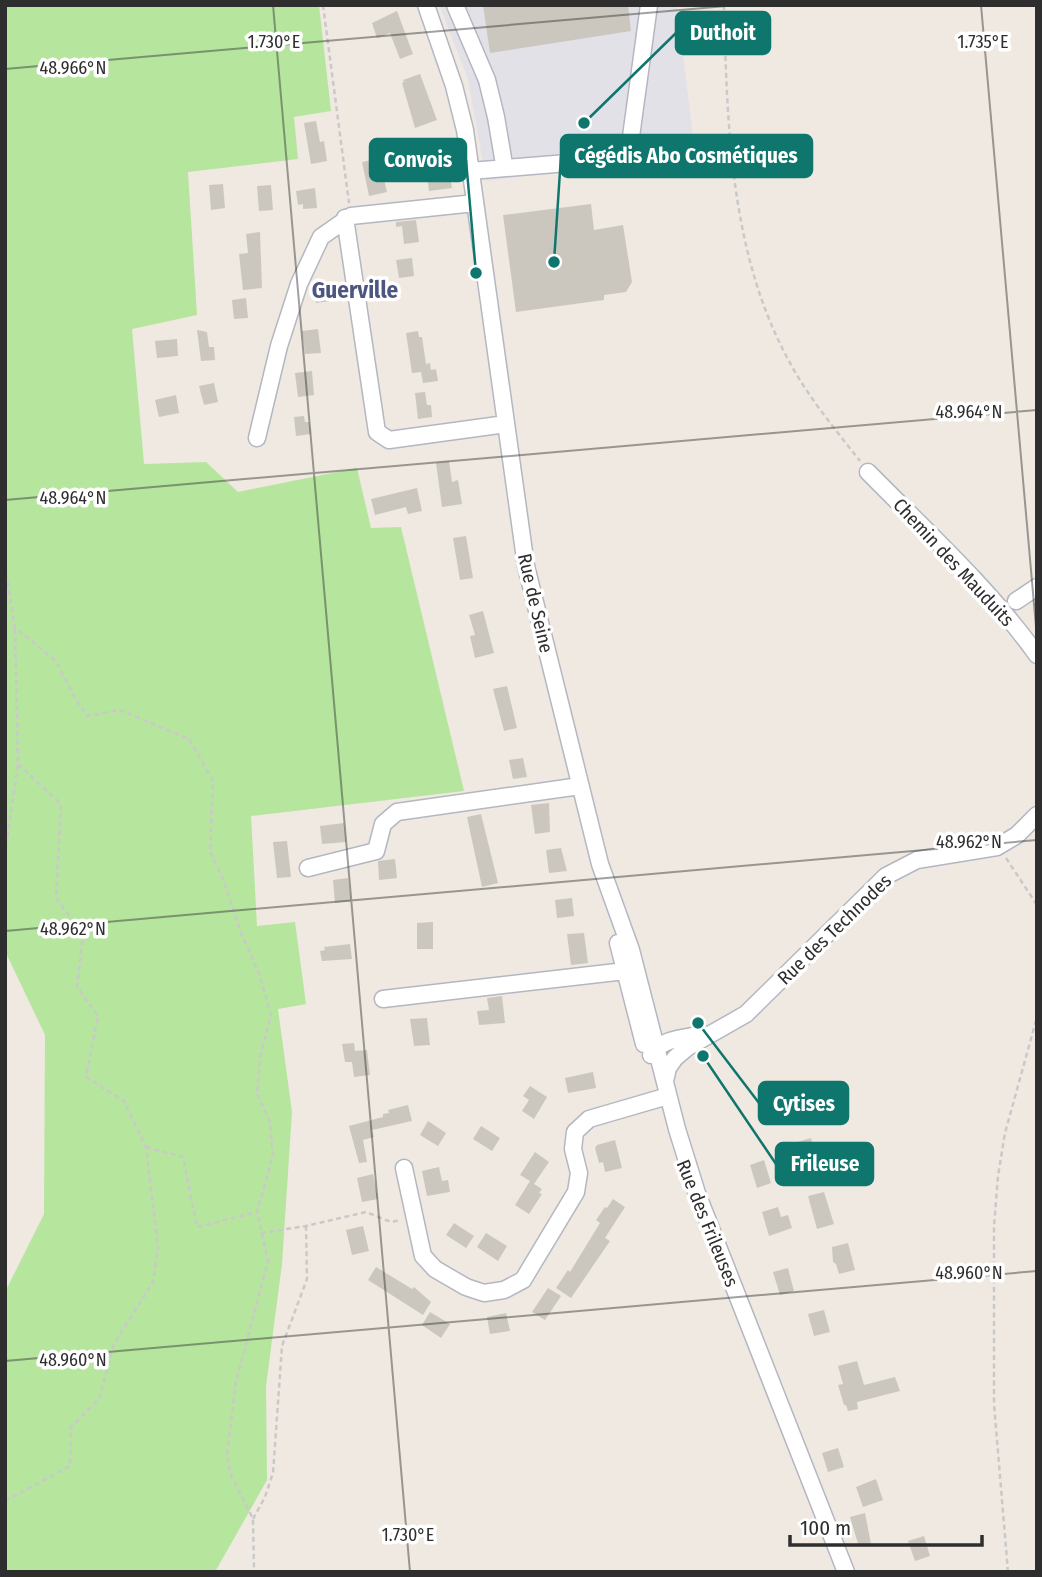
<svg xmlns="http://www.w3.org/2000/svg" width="1042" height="1577" font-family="'Fira Sans Condensed',sans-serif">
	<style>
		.industrial { fill: #e3e1e8 }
		.green { fill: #b6e59e }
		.building { fill: #cbc7bf }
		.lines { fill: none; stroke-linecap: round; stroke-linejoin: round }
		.minor-casing { stroke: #b4b7c1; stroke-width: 19 }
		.path { stroke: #c9c9c9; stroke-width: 2.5; stroke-dasharray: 5 3.5; stroke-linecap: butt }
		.minor { stroke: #fff; stroke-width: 16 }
		.ticks { fill: none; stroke: #2e2e2e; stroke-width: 2; stroke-opacity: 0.45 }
		.labels { text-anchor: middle; stroke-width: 7; stroke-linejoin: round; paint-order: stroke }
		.street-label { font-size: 19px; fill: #2e2e2e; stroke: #fff }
		.quarter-label { font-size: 23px; font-weight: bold; fill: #4d5680; stroke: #fff }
		.ticks-label { font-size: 18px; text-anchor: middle; fill: #2e2e2e; stroke: #fff; stroke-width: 7; stroke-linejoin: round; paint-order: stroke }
		.leader { fill: none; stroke: #0f766e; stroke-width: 2.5 }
		.callout-dot { fill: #0f766e; stroke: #fff; stroke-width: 2.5 }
		.callout { fill: #0f766e; stroke: #0f766e; stroke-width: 2.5 }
		.callout-label { font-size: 21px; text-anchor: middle; font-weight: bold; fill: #fff }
	</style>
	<rect width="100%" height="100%" fill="#efe9e1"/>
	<path class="industrial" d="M439,5H677L695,153L486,181L468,79Z"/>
	<path class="green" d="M5,5H319L331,111L294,117L298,159L188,172L197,315L132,329L144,464L206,462L238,492L357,468L371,528L401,527L464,791L251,816L257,926L295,922L306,1004L278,1009L292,1112L282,1264L266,1386L267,1480L215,1572H5V1292L44,1214L45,1035L5,951Z"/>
	<path class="building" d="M483,5H628L631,31L490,53Z
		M397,11L413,54L400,59L390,33L377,38L372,23Z
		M420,74L437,120L415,128L402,83L404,82L403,80Z
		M316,121L320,142L324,141L327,161L311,164L304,123Z
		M445,143L448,162H453L454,170L449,171L452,188L429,191L427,174L384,180L387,192L369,196L362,162L381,158L383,171L434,163L431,145Z
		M223,184L225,208L211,210L209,185Z
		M271,185L273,210L259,211L257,186Z
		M315,188L317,208L303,209V204L298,205L296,191Z
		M591,204L594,230L623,225L632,282L626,292L604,295V300L516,312L503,215Z
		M416,220L419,242L404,244L402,226L396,227V222Z
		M260,232L262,288L243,290L239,254L248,253L246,234Z
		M412,258L414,276L399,278L396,260Z
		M327,281L330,301L316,303L313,283Z
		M246,298L248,318L234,319L232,300Z
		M318,329L321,353L305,354L302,331Z
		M197,330L207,332L209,347H214L215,360L201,361Z
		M418,331L419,337H422L426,364L430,363L431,370L436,369L438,381L423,383L421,372L412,373L406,333Z
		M177,339L178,356L157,358L155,341Z
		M312,371L314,395L298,397L295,373Z
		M214,383L218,402L204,405L199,386Z
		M425,392L427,405H431L432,417L418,419L415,393Z
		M176,395L179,413L159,417L155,400Z
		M304,416L305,422H309L311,434L296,436L294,417Z
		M449,461L452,482L458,480L462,504L442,507L436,463Z
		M417,488L422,511L408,514L406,507L375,515L371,499Z
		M466,536L473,578L460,580L453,538Z
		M483,611L494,653L475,658L470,636L475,635L469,615Z
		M507,686L517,728L504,731L493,689Z
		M523,758L527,777L513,779L509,760Z
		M549,803L550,832L535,834L531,805Z
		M481,814L498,883L482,887L467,817Z
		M344,823L346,842L322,844L320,826Z
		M287,841L291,877L277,878L273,842Z
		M561,848L567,871L549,873L546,850Z
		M395,859L397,878L379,880L378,861Z
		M348,878L351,901L335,903L333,880Z
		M572,898L574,916L557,918L555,900Z
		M433,922V949H417V923Z
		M584,933L588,963L571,965L567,934Z
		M350,944L352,959L322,961L320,951L325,950L324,947Z
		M502,996L505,1023L479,1025L477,1011L489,1010L487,998Z
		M427,1018L430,1045L414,1046L410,1019Z
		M354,1043L355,1051L367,1050L370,1075L354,1077L352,1062H345L342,1044Z
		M593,1072L596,1088L568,1093L565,1078Z
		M530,1086L547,1097L534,1119L522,1111L529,1100L523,1096Z
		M408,1105L412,1121L372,1130L374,1137L363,1140L367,1162L359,1163L349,1126L383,1117V1114L389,1113L388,1110Z
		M428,1121L446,1133L438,1146L420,1135Z
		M481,1126L500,1138L492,1151L473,1139Z
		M811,1138L819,1167L804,1170L797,1142Z
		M615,1140L622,1168L605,1172L603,1162L599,1163L595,1148L597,1145Z
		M535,1152L549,1162L534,1184L542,1189L539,1193L542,1194L529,1214L515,1205L530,1181L520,1175Z
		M764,1160L771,1183L757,1188L750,1165Z
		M439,1167L442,1181L448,1180L450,1192L427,1196L422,1171Z
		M373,1174L378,1199L362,1202L357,1178Z
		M824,1192L834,1224L817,1229L808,1196Z
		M613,1199L625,1207L605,1238L610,1241L571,1298L556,1288L568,1270L570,1272L600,1223L596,1220L605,1207L607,1208Z
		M778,1207L781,1217L788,1215L792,1228L769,1236L762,1212Z
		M454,1223L474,1236L466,1248L446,1235Z
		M363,1226L369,1251L352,1255L346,1230Z
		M486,1233L507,1246L498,1261L477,1247Z
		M848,1243L855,1270L839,1274L836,1264L833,1262L832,1247Z
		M376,1267L412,1289L414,1287L431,1302L423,1315L368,1280Z
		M788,1268L794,1291L780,1295L773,1272Z
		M548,1288L561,1296L545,1320L532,1312Z
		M824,1310L830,1332L814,1336L808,1314Z
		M430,1312L450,1324L441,1338L422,1325Z
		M506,1313L510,1331L490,1334L487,1317Z
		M857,1361L864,1385L895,1377L900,1391L857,1402L858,1409L848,1411L846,1405H844L838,1385L843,1384L838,1366Z
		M838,1448L844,1467L828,1472L822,1453Z
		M876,1479L883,1500L863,1507L856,1487Z
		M865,1513L871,1544L859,1547L850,1517Z
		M924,1536L930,1556L915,1561L908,1541Z"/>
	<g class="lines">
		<defs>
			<path id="minor" d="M426,5L454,86L465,130L526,566L600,864L631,950L677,1129L696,1190
				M455,5L487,80L496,117L504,164L502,168
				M470,171L604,160L622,156L630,144L649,5
				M345,218L377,432L389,440L506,424
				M257,438L279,346L299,284L321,237L351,216L475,203
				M868,472C926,531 989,588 1037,655
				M1016,601L1037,587
				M308,868L376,851L383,824L397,812L580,786
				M618,943L644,1044
				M383,999L625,971
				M651,1055C662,1038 684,1038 703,1034
				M665,1081L668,1068L675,1058L688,1047L746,1014L886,876L917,860L997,847L1017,835L1037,815
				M404,1168L423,1256L435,1269L466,1287L484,1293L504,1290L523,1280L576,1192L579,1173L573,1149L575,1132L589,1119L668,1096
				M693,1183L846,1572"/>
		</defs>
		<use href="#minor" class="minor-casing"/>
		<path class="path" d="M323,5L349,203
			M724,5C727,124 730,254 789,361C808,397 835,429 860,461
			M5,565L15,628L56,661L76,700L87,716L120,710L189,739L213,781L210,851L224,882L242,935L260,976L271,1015L260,1057L257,1094L270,1122L273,1155L257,1212L268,1261L236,1382L227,1454L230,1473L253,1519L254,1572
			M5,854L18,764L15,628
			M1006,858L1037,905
			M146,1147L183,1157L197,1227L257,1212
			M261,1233L306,1226L366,1212L391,1222L401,1220
			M5,1501L70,1466L71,1427L99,1399L114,1344L153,1282L158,1248L146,1147L124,1101L86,1077L98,1016L77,987L83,935L56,898L61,804L18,764
			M253,1519L265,1497L273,1473L282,1346L307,1279L306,1226
			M1008,1572L994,1404V1226L998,1176L1005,1133L1037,1017"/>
		<use href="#minor" class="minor"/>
	</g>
	<path class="ticks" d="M273,5L410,1572M981,5L1037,638M5,69L738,5M5,500L1037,410M5,931L1037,840M5,1361L1037,1271"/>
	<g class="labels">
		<g class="street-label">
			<text transform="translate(954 562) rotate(47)" y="7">Chemin des Mauduits</text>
			<text transform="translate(536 603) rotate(77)" y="7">Rue de Seine</text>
			<text transform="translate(834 929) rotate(-44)" y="7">Rue des Technodes</text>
			<text transform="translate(708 1223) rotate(68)" y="7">Rue des Frileuses</text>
		</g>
		<g class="quarter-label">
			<text x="355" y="298">Guerville</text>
		</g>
	</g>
	<g class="ticks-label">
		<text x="274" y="48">1.730°E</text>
		<text x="983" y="48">1.735°E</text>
		<text x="73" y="74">48.966°N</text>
		<text x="969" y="418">48.964°N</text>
		<text x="73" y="504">48.964°N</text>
		<text x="969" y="848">48.962°N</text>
		<text x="73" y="935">48.962°N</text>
		<text x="969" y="1279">48.960°N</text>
		<text x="73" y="1366">48.960°N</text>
		<text x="408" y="1541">1.730°E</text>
	</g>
	<path class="leader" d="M584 123L676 33M554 262L561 156M476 273L466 160M698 1023L759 1103M703 1056L776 1164"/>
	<g class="callout-dot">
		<circle cx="584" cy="123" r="7"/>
		<circle cx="554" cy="262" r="7"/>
		<circle cx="476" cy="273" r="7"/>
		<circle cx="698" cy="1023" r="7"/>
		<circle cx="703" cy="1056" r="7"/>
	</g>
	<g class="callout">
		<rect x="676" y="12" width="94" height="42" rx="7"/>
		<rect x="561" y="135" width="251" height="42" rx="7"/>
		<rect x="370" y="139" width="96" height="42" rx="7"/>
		<rect x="759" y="1082" width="89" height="42" rx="7"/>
		<rect x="776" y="1143" width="97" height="42" rx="7"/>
	</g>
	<g class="callout-label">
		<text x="723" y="40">Duthoit</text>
		<text x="686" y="163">Cégédis Abo Cosmétiques</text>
		<text x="418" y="167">Convois</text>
		<text x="804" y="1111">Cytises</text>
		<text x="825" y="1171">Frileuse</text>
	</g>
	<rect width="1042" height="1577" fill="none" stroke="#2e2e2e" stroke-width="14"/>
	<path d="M790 1535v10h192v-10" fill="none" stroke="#2e2e2e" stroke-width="3.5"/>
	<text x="800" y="1535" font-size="21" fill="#2e2e2e" stroke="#ffffff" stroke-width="5" paint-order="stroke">100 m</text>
</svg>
